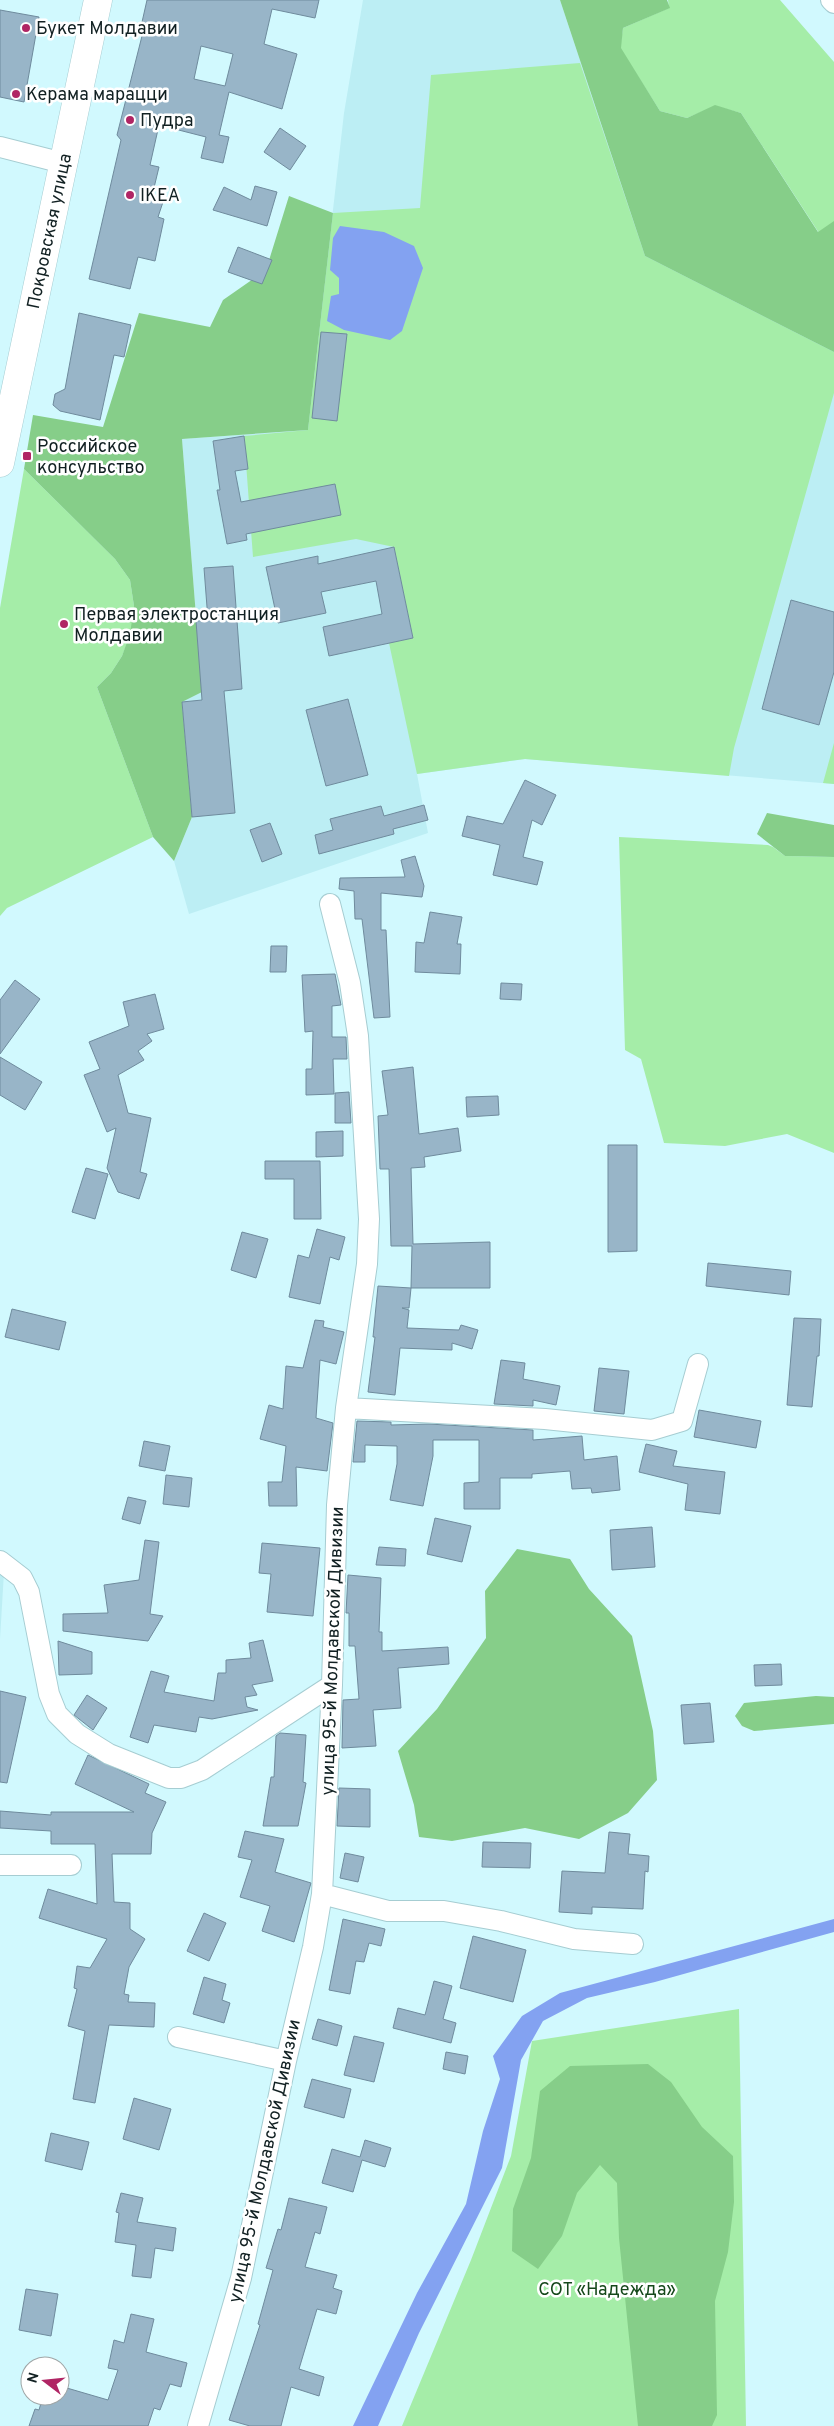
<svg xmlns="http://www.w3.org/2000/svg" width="834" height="2426" font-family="Overpass,sans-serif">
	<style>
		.built { fill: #bceef4 }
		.green { fill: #a5eda8 }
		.forest { fill: #86ce89 }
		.water { fill: #83a2f1 }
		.building { fill: #98b5c8; stroke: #6f8b9d; fill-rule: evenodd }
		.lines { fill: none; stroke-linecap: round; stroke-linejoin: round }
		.street-casing { stroke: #a6cdd2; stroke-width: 22 }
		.secondary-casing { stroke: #a6cdd2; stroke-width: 29 }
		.street { stroke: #fff; stroke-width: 20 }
		.secondary { stroke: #fff; stroke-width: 28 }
		.poi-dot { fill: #b02564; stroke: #fff; stroke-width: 2 }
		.labels { text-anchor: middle; stroke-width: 5; stroke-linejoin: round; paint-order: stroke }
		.poi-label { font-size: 18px; fill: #112022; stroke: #fff; text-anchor: start }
		.street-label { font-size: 18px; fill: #112022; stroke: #fff }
		.park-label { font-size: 18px; fill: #15481b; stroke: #fff }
	</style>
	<rect width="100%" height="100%" fill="#d1f9fe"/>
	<path class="built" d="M363,0H560L645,256L834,350V784L525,759L417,774L428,833L189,914L174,861L192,817L182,702L202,692L182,439L308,430L344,113Z
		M0,1571L4,1572L0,1639Z"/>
	<path class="green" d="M668,0H780L834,62V222L819,233L741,113L715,106L687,118L660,111L620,48L623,28L669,8Z
		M580,63L645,256L834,352V393L734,748L729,776L525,759L417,774L389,643L413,638L394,547L356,539L253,557L244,436L308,430L333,213L420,208L431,75Z
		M24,469L115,559L130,580L134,606L131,634L122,656L111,673L97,687L153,837L7,908L0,916V608Z
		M834,743V784L823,783Z
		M619,837L768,845L773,847L785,856L834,857V1153L787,1134L725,1146L664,1143L641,1059L625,1050Z
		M739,2009L746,2426H402L471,2260L511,2156L532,2041Z"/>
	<path class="forest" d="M560,0H667L670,8L623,28L621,48L660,111L687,118L715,105L741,113L818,232L834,221V352L645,256Z
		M289,196L333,213L308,430L182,439L202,692L182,702L192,817L174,861L153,837L97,687L111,673L122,656L130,634L134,606L130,580L115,559L24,469L33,415L103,427L139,313L210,327L223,300L266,270Z
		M767,813L834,825V857L785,856L757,834Z
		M517,1549L570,1559L589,1589L632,1636L653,1731L657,1780L628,1813L579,1839L525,1828L452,1841L419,1837L414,1805L398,1751L437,1709L486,1638L485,1591Z
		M816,1696L834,1697V1724L754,1731L742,1726L735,1716L744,1703Z
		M648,2064L671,2082L702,2127L733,2156L734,2202L728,2252L715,2301L717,2415L712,2426H638L619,2238L617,2183L600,2165L577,2193L562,2236L538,2269L512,2251L513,2209L531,2158L540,2091L570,2066Z"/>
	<path class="water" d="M340,226L384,232L414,246L423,268L402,331L390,340L344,330L327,321L331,296L339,294V278L330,270L333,238Z
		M834,1919V1932L655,1982L587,1998L543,2021L521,2060L502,2168L419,2333L378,2426H353L417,2293L466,2204L483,2131L500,2079L493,2056L522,2016L560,1993Z"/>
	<path class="building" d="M147,0H319L315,18L272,9L264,44L297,54L282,109L229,92L219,135L229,137L223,163L201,158L206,137L159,125L150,165L159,167L152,196L164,199L158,217L164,219L155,261L138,257L130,289L89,279L121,140L117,135L143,32L140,31ZM201,46L233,54L225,86L194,79Z
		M0,10L39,17L24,102L0,97Z
		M280,128L306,146L290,170L264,152Z
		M255,186L277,192L267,226L213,210L224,187L251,200Z
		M238,247L272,260L262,284L228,272Z
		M79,313L131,325L124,357L114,355L100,420L60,411L53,405L55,394L65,389Z
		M321,332L347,334L337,421L312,418Z
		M244,436L248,469L235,471L241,502L335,484L341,515L246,534L247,540L227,544L217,490H220L213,441Z
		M394,547L413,638L329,656L323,627L382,614L376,581L321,592L326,613L278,623L266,567L318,556V564Z
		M233,566L242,689L224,691L235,813L192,817L182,702L202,700L196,621L208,620L204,568Z
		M791,600L834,612V672L819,725L762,709Z
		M348,699L368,775L326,786L306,710Z
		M525,780L556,795L542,825L532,820L523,857L543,862L537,885L493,875L500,845L462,836L467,816L503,824Z
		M424,805L428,820L393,829L394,834L319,854L315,835L333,830L330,819L381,806L384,816Z
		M270,823L282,854L262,862L250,830Z
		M415,856L424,886L422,897L381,893V930H386L390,1017L374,1018L362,919H355L354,891L339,889L340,878L405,877L401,860Z
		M430,912L462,917L457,944H461L460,974L415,972L416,942L424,943Z
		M271,946H287L286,972H270Z
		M335,974L341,1005L332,1006V1037H346L347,1059H333L334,1094L306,1095V1069H312L313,1031L305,1032L302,975Z
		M15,980L40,999L0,1054V1000Z
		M501,983L522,984L521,1000L500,999Z
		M155,994L164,1029L147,1034L152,1041L138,1051L144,1060L118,1075L128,1113L151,1118L140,1172L147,1174L139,1199L118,1192L107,1168L116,1128L107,1132L84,1075L100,1069L89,1042L129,1026L123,1002Z
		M0,1057L42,1082L25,1110L0,1095Z
		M413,1067L419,1134L458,1128L461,1151L424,1157L425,1167L411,1168L413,1244L490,1242V1288H411L412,1246H391L389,1169H380L378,1116L388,1115L382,1071Z
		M349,1092L351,1123H335V1093Z
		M498,1096L499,1115L467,1117L466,1097Z
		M343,1131V1156L316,1157V1132Z
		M608,1145H637V1251L608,1252Z
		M265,1161H320L321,1219H294V1179H265Z
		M86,1168L108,1174L95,1219L72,1212Z
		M317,1229L345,1237L339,1260L330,1257L320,1304L289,1297L298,1255L309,1258Z
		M242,1232L268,1239L256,1278L231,1270Z
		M708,1263L791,1271L789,1295L706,1286Z
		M378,1286L411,1288L409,1308H402L409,1310L407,1328L459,1330L461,1325L478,1330L472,1349L452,1343V1350L400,1348L395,1395L368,1392L375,1337H373Z
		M12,1309L66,1322L59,1350L5,1337Z
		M794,1318L821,1319L819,1356H817L812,1407L787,1405Z
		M315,1320L324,1321L323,1327L344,1332L336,1364L320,1360L316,1418L333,1423L327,1471L296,1467L297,1506H269L268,1482H282L286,1446L260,1439L269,1405L283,1409L286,1366L303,1368Z
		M501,1360L525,1363L523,1379L560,1386L556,1405L533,1400V1406L494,1404Z
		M599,1368L629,1371L624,1414L594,1411Z
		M699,1410L761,1421L756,1448L694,1437Z
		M357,1421L391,1422V1425L429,1424L533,1430V1440L582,1436L584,1460L617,1456L620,1490L592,1493L591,1488L572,1489L570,1471L532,1474V1478H500V1509H464V1483L479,1482V1440H433V1456L423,1506L390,1500L397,1464V1446L365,1445V1462H353Z
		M144,1441L170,1446L165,1471L139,1466Z
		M646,1444L677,1451L673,1466L725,1472L720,1514L685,1510L688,1484L639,1472Z
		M166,1475L192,1478L189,1507L163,1504Z
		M128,1497L146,1501L140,1524L122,1519Z
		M435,1518L471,1526L462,1562L427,1554Z
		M652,1527L655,1567L612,1570L610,1530Z
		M145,1540L159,1542L150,1614L163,1616L148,1641L63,1631V1614L108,1613L104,1585L139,1580Z
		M262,1543L320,1548L313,1616L267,1612L271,1574L259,1573Z
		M379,1547L406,1549L405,1566L376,1565Z
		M348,1575L381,1578L379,1632H382V1651L448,1647L449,1664L398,1668L401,1708L373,1710L376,1746L342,1748L343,1700L359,1699L355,1646H349V1613H346Z
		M263,1640L273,1681L252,1685L257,1695L245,1697L247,1707L258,1710L212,1719L199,1717L196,1732L154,1725L148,1743L130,1737L151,1671L169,1676L164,1692L214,1701L218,1673H226V1660L251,1658L249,1643Z
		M58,1641L92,1652V1674L59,1675Z
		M781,1664L782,1685L755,1686L754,1665Z
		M0,1691L26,1697L7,1783L0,1782Z
		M87,1695L107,1708L93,1730L74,1715Z
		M710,1703L714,1742L684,1744L681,1705Z
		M280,1733L306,1735L303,1782L306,1783L298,1826H263L271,1777H274L276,1736Z
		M88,1755L149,1784L145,1793L166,1802L152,1833L151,1854H112L114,1902L130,1903V1929L145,1939L129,1967L124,1994L129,1995L128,2002L155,2003L154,2027L109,2025L95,2103L73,2099L85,2031L68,2026L77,1989L74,1988L77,1966L90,1968L107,1939L39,1918L48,1889L97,1904L95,1844H51V1831L0,1828V1811L51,1815V1812H134L75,1784Z
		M339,1788L370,1789V1827L337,1826Z
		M245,1831L284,1839L275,1872L311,1883L294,1942L262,1931L270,1906L240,1897L252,1860L238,1857Z
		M609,1832L630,1834L628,1854L649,1856L648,1872L645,1871L643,1909L592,1907V1914L559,1912L562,1871L605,1873Z
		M483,1842L531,1843L530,1868L482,1867Z
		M345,1853L364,1857L358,1882L340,1878Z
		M204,1913L226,1923L209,1961L187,1951Z
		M343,1919L385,1929L381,1946L369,1943L364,1962L356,1961L350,1994L329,1990Z
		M473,1936L526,1950L513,2002L460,1988Z
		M204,1977L226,1984L222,2000L230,2003L224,2023L193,2014Z
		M434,1981L452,1986L443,2019L456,2023L451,2043L393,2028L398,2008L425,2015Z
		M318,2019L342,2026L337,2046L312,2039Z
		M354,2036L384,2043L374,2082L344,2075Z
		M446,2052L468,2056L465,2074L443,2069Z
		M312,2079L351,2089L344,2118L304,2107Z
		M134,2098L171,2109L159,2150L123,2139Z
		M51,2133L89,2142L82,2170L45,2161Z
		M365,2140L391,2148L385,2167L362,2160L353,2192L322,2183L332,2149L360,2157Z
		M121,2193L143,2198L137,2222L176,2228L173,2251L155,2248L151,2278L132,2276L136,2245L115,2242L119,2213L116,2212Z
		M289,2198L327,2207L320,2234L315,2232L305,2267L337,2275L333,2288L342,2291L336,2314L317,2309L299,2369L324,2377L319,2396L291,2387L281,2426H250L229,2420L260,2325L258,2324L273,2270L266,2268L278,2229L281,2230Z
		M26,2289L58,2294L51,2336L19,2330Z
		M131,2314L154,2319L146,2352L187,2363L181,2387L170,2384L160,2410L154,2408L148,2426H29L35,2409L39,2410L43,2396H60V2386L108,2400L118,2370L108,2368L114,2340L124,2343Z"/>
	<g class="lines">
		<defs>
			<path id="street" d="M831,0L834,3
				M0,147L63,163
				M346,1408L545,1419L652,1430L682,1421L698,1364
				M0,1561L22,1578L29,1592L49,1694L57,1714L77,1734L109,1754L169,1778H181L202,1770L332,1685
				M0,1865H71
				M322,1894L388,1911H444L501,1921L574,1939L633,1944
				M178,2037L286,2061
				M198,2426L241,2278L286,2061L313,1947L322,1894L332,1685L337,1505L346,1408L367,1264L369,1219L358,1036L350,983L330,904"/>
			<path id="secondary" d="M0,463L98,0"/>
		</defs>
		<use href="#street" class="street-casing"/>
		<use href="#secondary" class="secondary-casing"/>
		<use href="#street" class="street"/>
		<use href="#secondary" class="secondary"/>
	</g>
	<g class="poi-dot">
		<circle cx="26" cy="28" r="5"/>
		<circle cx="16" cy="94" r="5"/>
		<circle cx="130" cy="120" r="5"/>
		<circle cx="130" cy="195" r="5"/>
		<rect x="22" y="451" width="10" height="10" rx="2.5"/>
		<circle cx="64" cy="624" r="5"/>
	</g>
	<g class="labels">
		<g class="poi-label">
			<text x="36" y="34">Букет Молдавии</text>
			<text x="26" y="100">Керама марацци</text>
			<text x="140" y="126">Пудра</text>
			<text x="140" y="201">IKEA</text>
			<text x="37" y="452">Российское<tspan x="37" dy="21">консульство</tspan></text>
			<text x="74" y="620">Первая электростанция<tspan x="74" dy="21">Молдавии</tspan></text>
		</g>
		<g class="street-label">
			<text transform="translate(49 231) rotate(-78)" y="6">Покровская улица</text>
			<text transform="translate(332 1651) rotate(-88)" y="6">улица 95-й Молдавской Дивизии</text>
			<text transform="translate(264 2161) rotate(-78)" y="6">улица 95-й Молдавской Дивизии</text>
		</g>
		<g class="park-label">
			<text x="607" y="2295">СОТ «Надежда»</text>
		</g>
	</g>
	<g transform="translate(45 2381) rotate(286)"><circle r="24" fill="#ffffff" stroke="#a0a6a7"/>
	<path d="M0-4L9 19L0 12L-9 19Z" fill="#b02564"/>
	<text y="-8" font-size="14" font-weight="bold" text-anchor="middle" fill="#112022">N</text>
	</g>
</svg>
